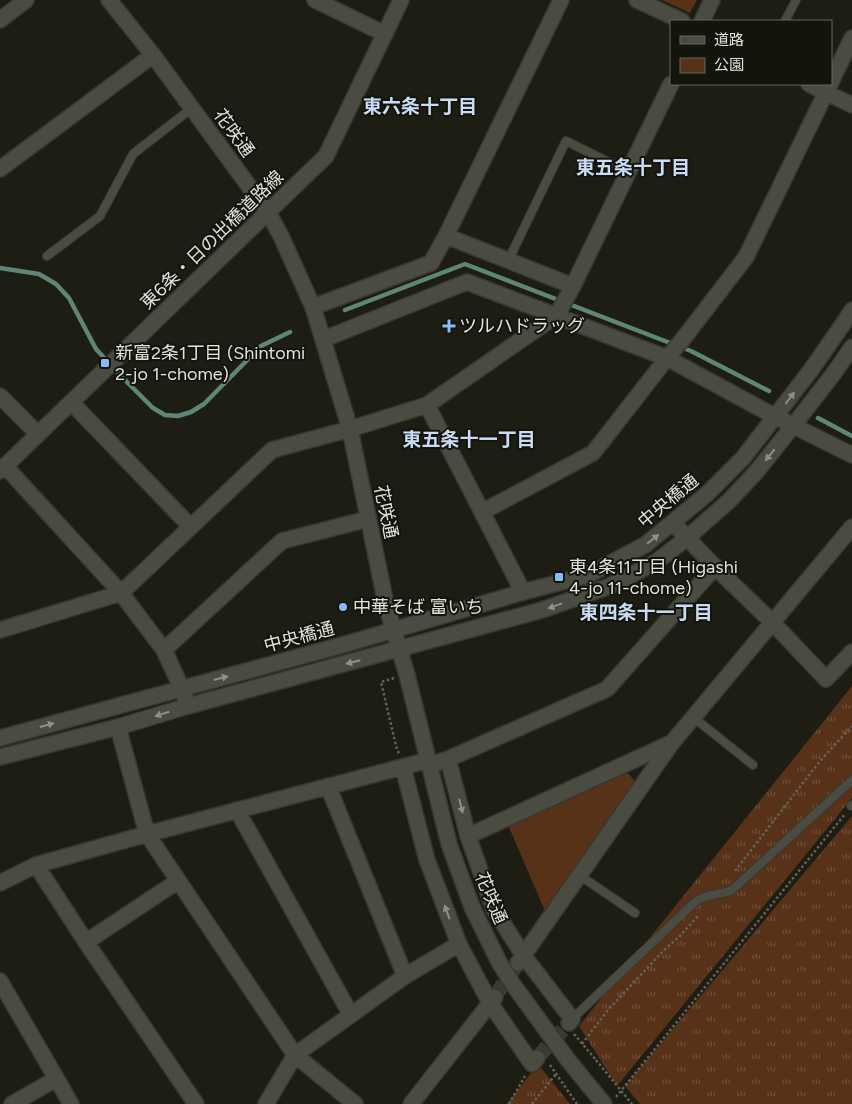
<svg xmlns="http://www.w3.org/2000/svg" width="852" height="1104" font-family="Figtree,'Noto Sans JP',sans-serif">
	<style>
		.grass { fill: url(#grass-tufts) }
		.green { fill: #573218 }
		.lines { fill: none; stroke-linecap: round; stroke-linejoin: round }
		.stream { stroke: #5e8677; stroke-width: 4.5 }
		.minor-tunnel { stroke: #3a3b31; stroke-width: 15; stroke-dasharray: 15 8; stroke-linecap: butt }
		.service-casing { stroke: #373832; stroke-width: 10 }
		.minor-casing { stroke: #373832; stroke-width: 18 }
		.tertiary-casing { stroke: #373832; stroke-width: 18 }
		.path { stroke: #626259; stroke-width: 2.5; stroke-dasharray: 2.5 2.5; stroke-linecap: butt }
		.service { stroke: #4b4c41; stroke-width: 8 }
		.minor { stroke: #4b4c41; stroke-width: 15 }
		.tertiary { stroke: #4b4c41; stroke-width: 15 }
		.path-bridge { stroke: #626259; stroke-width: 2.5; stroke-dasharray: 2.5 2.5; stroke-linecap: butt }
		.oneway { fill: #8e9086 }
		.poi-dot { fill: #89bafc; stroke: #13140b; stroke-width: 2 }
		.labels { text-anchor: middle; stroke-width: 4; stroke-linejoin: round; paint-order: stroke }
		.street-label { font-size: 18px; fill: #e1e2db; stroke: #13140b }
		.poi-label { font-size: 18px; fill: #e1e2db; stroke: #13140b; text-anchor: start }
		.neighbourhood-label { font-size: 19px; font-weight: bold; fill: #cadcf5; stroke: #13140b }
	</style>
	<defs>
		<pattern id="grass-tufts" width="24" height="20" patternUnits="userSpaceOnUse" patternTransform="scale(1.25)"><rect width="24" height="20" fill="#573218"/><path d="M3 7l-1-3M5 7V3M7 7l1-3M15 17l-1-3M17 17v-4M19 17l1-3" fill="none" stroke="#6f4f39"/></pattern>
	</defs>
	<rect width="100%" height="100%" fill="#1d1d13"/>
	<path class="grass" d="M852,686V798L617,1086L579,1026Z
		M852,816V1104H640L625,1086Z
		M538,1064L570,1104H507Z"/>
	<path class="green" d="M662,0H697L690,13Z
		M627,772L635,781L545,911L508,825Z"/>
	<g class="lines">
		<path class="stream" d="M0,268L39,274L56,284L69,298L96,349L123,378L153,408L165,415L178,416L191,412L204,404L261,346L290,332
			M345,310L465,264L691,351L769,391
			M818,418L852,436"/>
		<path class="minor-tunnel" d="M495,996L518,963
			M537,1058L569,1023"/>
		<defs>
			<path id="service" d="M785,21L796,0
				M47,256L100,216L133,154L192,108
				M508,261L566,141L629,172
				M693,717L753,765
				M851,806L852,805
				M579,875L635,913
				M572,1019L696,901C707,894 720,895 732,890L852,780"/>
			<path id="minor" d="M315,0L385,34
				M637,0L682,21
				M0,20L26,0
				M702,21L712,0
				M831,82L852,38
				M809,84L852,105
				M0,169L153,55
				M446,236L573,286
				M313,307L431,263L446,236L561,0
				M324,339L467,282L667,358L776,417L852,455
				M0,396L38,434
				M71,402L191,527
				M427,405L523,592
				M5,466L121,593L164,650L182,689L188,706
				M0,471L268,212
				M482,512L593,453L667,358L683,339L746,257L830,84
				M673,523L715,567L772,622L826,679L852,652
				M0,630L121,593L272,450L350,429L427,405L557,315L573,286L671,84
				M164,650L282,541L368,519
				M118,727L147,834L295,1055L355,1104
				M448,759L468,836L494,909L523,955L572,1019L569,1023
				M430,765L448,759L607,689L715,567
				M403,767L427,860L459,944L490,1003L532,1064L537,1058
				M328,786L405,976
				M237,810L351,1015
				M468,836L669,744
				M36,865L86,942L196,1104
				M0,883L36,865L147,834L429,760
				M86,942L178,881
				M518,963L671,744L852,527
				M0,981L71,1104
				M12,1104L56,1079
				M266,1104L295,1055L405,976L459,944
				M411,1104L495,997"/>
			<path id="tertiary" d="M109,0L153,55L251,189L268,212L281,236L313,307L350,429L386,604L407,675L449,844L472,907L499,962L512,983L568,1060L604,1104
				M268,212L326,156L401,0
				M0,738L346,644L523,592L588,575L645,545L707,494L743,458L811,370L843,324L852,310
				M0,757L118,727L188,706L542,610L610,586L656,562L687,538L730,500L757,471L793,426L834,373L852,347"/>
		</defs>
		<use href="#service" class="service-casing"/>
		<use href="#minor" class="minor-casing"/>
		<use href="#tertiary" class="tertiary-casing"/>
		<path class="path" d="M394,678L381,682L397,750L399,753
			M735,871L820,761L852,726
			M574,1034L596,1060
			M582,1044L608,1010L664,950L679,937L698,916
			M550,1065L577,1104
			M616,1097L845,814
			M509,1104L525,1076
			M532,1104L556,1074"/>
		<use href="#service" class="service"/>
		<use href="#minor" class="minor"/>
		<use href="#tertiary" class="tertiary"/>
		<path class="path-bridge" d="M596,1060L632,1104"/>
	</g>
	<defs><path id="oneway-solid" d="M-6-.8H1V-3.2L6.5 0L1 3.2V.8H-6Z" transform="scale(1.25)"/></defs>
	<g class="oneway">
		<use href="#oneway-solid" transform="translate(790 398) rotate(-53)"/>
		<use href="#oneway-solid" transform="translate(770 455) rotate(129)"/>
		<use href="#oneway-solid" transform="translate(653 539) rotate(-38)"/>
		<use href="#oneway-solid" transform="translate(555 606) rotate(160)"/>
		<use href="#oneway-solid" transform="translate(353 662) rotate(166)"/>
		<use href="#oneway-solid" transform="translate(221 678) rotate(-15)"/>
		<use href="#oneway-solid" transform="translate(162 714) rotate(163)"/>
		<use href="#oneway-solid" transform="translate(47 725) rotate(-15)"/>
		<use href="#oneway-solid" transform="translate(461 806) rotate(76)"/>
		<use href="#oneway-solid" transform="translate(447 912) rotate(-110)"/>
	</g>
	<g class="poi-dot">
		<path d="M446.5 318.5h5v5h5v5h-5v5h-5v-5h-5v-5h5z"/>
		<rect x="100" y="358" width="10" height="10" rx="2.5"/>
		<rect x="554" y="572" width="10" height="10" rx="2.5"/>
		<circle cx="343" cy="607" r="5"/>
	</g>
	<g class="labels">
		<g class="street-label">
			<text transform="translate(234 133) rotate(54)" y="6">花咲通</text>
			<text transform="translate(212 240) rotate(-44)" y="6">東6条・日の出橋道路線</text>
			<text transform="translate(668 501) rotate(-40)" y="6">中央橋通</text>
			<text transform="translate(386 512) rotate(78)" y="6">花咲通</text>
			<text transform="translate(299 637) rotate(-15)" y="6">中央橋通</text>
			<text transform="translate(491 898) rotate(67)" y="6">花咲通</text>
		</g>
		<g class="poi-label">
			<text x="459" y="332">ツルハドラッグ</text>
			<text x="115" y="359">新富2条1丁目 (Shintomi<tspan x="115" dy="21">2-jo 1-chome)</tspan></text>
			<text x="569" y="573">東4条11丁目 (Higashi<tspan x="569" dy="21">4-jo 11-chome)</tspan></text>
			<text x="353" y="613">中華そば 富いち</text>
		</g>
		<g class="neighbourhood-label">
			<text x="420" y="113">東六条十丁目</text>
			<text x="633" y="174">東五条十丁目</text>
			<text x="469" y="446">東五条十一丁目</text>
			<text x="646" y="619">東四条十一丁目</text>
		</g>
	</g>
	<rect x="670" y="20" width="162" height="65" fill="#13140b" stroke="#65665e"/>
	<rect x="680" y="36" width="25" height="8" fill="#4b4c41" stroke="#65665e"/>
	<text x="714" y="45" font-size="15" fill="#e1e2db">道路</text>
	<rect x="680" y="58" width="25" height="15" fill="#573218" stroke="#65665e"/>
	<text x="714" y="70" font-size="15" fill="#e1e2db">公園</text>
</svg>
